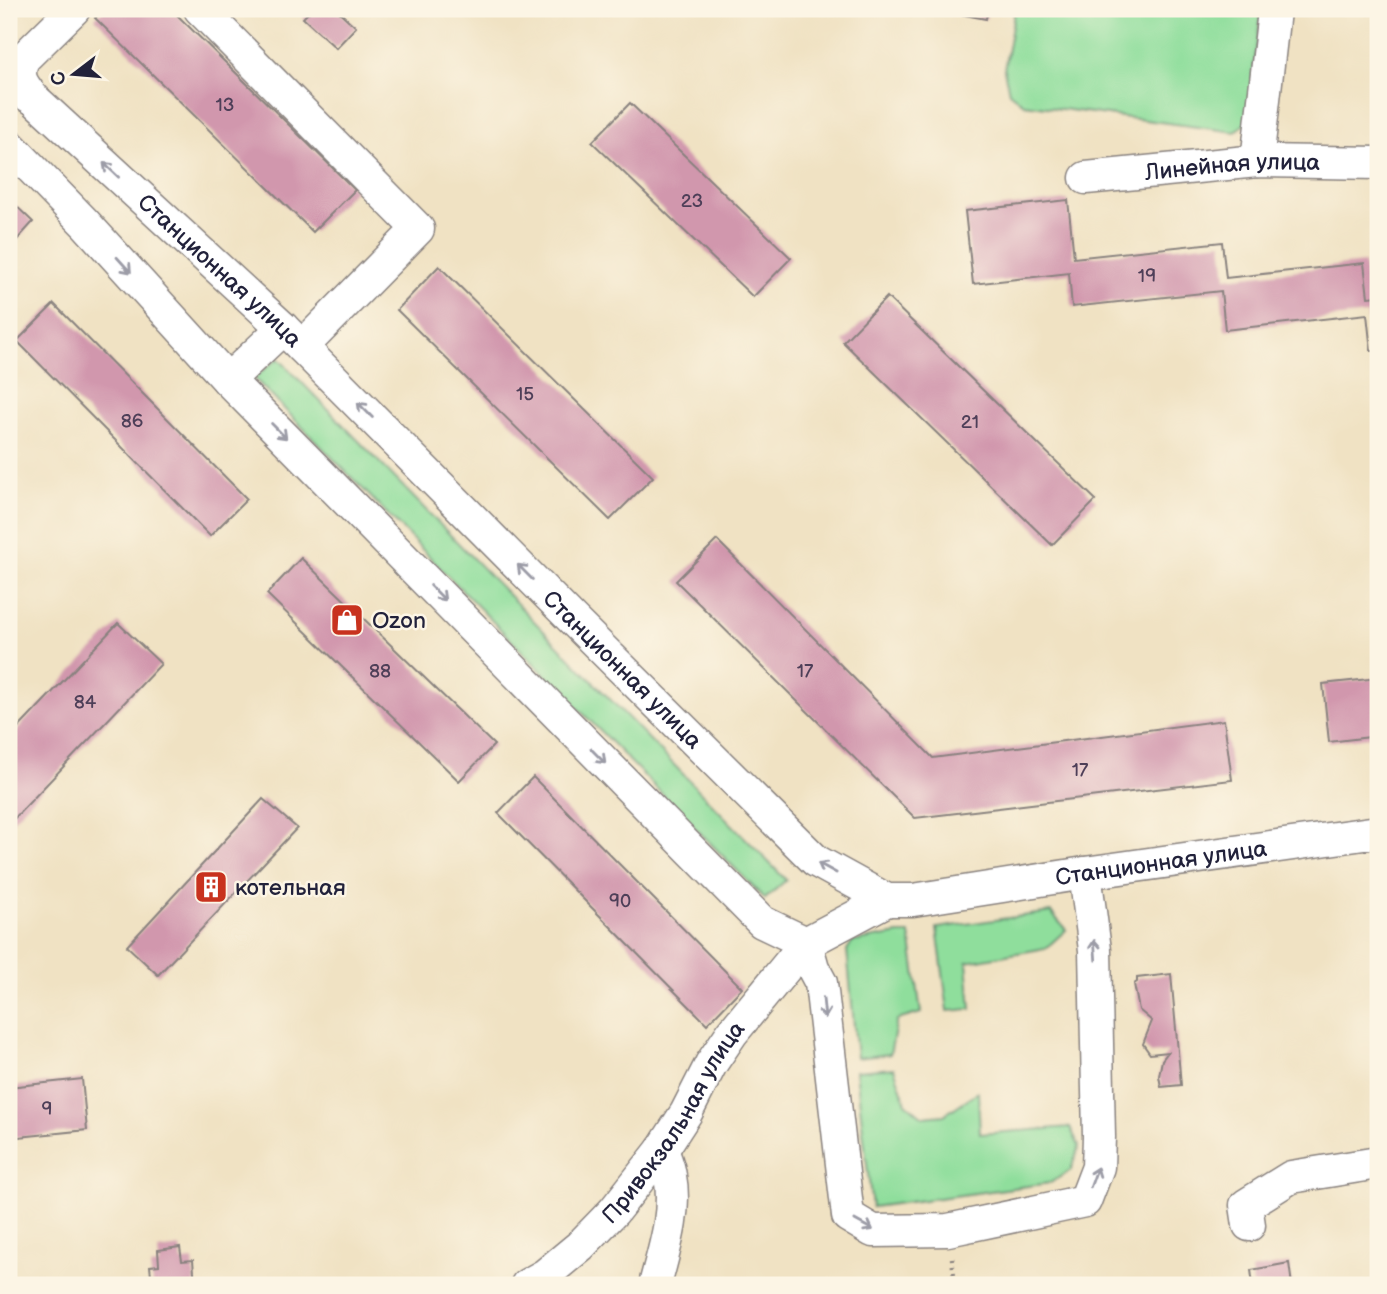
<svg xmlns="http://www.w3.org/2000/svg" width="1387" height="1294" font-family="'Balsamiq Sans',sans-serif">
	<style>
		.green { fill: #8fde9c; stroke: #58806c; stroke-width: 2 }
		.building { fill: #d197ad }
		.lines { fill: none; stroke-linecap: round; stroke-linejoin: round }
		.minor-casing { stroke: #89827f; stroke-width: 35 }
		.path { stroke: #89827f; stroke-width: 4.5; stroke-dasharray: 2 5; stroke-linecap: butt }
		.minor { stroke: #fff; stroke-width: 32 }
		.oneway { stroke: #9c9ca7 }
		.labels { text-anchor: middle; stroke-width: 5; stroke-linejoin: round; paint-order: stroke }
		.number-label { font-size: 19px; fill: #4e3f58 }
		.street-label { font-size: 23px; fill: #22223b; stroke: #fcf5e5 }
		.poi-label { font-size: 23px; fill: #22223b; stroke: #fcf5e5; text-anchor: start }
	</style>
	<rect width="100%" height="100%" fill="#fcf5e5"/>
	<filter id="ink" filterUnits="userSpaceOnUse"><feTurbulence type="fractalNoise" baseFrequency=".0143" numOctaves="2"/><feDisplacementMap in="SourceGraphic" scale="14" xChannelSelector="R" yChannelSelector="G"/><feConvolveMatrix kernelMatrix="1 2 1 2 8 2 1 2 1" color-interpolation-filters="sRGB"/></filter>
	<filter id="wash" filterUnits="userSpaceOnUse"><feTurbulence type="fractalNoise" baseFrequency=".00686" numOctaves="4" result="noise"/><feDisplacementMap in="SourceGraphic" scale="28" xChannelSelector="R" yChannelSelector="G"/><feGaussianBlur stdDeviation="1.57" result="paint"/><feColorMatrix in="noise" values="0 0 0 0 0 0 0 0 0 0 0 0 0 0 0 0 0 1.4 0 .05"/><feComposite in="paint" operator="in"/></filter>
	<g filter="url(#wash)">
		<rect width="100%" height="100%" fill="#f0e2c3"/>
		<path class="green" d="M1015,9H1258L1261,11L1247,122L1235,132L1024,104L1009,92L1004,70Z
			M278,358L786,880L765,899L254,378Z
			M1051,912L1066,930L1046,948L967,962L971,1009L948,1011L937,928Z
			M899,934H910L921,1013L897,1020L890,1054L857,1058L847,950L852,942Z
			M894,1068L906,1103L923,1117L944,1115L978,1092L980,1134L1070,1127L1079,1146L1071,1170L1050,1183L872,1207L856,1071Z"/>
		<g id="blocks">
			<path class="building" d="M104,9H171L355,190L313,232L95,18Z
				M312,9H336L356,27L336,48L303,18Z
				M938,9H988L986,19L938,10Z
				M630,103L791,258L753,297L592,142Z
				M9,199L33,222L15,242L9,236Z
				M1068,200L1074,258L1222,242L1226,278L1364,263L1368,297L1378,296V351H1371L1367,314L1225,330L1221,291L1072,307L1069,273L973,284L965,211Z
				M439,266L653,477L610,520L397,310Z
				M887,297L1096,500L1052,545L843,342Z
				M54,304L247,499L210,536L17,341Z
				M717,540L933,758L1224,720L1232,780L915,818L676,581Z
				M301,558L494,745L459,781L267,594Z
				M118,623L161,664L9,824V738Z
				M1378,678V736L1329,742L1323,684Z
				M533,777L742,988L707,1024L498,813Z
				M263,799L297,828L158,975L127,946Z
				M1171,974L1181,1085L1161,1087L1159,1076L1162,1060L1168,1052L1150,1054L1143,1044L1152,1021L1139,1010L1134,984L1137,982V978Z
				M82,1079L87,1130L9,1138V1087Z
				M180,1247L182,1261L193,1260L195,1285H152L150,1266L159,1265L158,1250Z
				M1289,1263L1292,1285H1253L1251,1270Z"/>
		</g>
	</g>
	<g filter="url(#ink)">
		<use href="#blocks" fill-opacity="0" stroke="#89827f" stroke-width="2"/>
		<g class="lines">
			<defs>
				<g id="minor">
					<path d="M200,9L418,229L302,347"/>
					<path id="s1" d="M9,84L34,99L283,328L572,619L816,861L887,900H913L1085,873L1378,832"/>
					<path d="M34,99C22,84 16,78 23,59L74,9"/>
					<path d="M9,145L85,223L228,380L762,922L806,943"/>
					<path d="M1257,161L1274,11"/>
					<path id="s2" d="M1086,178L1257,161L1378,163"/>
					<path d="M228,380L283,328"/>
					<path d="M806,943L813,968L821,983L848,1216L873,1231L948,1230L1085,1201L1098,1167L1099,1137L1095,950L1085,873"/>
					<path d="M1249,1225L1246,1205L1291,1177L1378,1163"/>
					<path id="s3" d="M527,1285L545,1275L580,1246L614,1211L662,1150L686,1113L711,1064L732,1033L806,943L887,900"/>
					<path d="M655,1285C664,1250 677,1212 670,1176C669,1167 665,1158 662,1150"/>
				</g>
			</defs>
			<use href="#minor" class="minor-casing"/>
			<path class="path" d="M952,1258L955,1285"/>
			<use href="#minor" class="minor"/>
		</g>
		<defs><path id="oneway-shaft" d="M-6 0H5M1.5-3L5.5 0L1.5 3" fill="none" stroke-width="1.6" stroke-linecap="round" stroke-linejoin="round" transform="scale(1.75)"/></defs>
		<g class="oneway">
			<use href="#oneway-shaft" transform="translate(111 170) rotate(-137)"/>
			<use href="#oneway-shaft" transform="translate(124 265) rotate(48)"/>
			<use href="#oneway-shaft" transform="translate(365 410) rotate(-135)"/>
			<use href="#oneway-shaft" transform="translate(279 431) rotate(45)"/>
			<use href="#oneway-shaft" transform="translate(525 572) rotate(-135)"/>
			<use href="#oneway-shaft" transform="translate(438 593) rotate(45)"/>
			<use href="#oneway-shaft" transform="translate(598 756) rotate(45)"/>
			<use href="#oneway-shaft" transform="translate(827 868) rotate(-151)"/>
			<use href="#oneway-shaft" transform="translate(1095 950) rotate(-94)"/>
			<use href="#oneway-shaft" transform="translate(824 1008) rotate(84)"/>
			<use href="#oneway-shaft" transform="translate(1094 1177) rotate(-70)"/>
			<use href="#oneway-shaft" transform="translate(864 1225) rotate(29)"/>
		</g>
	</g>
	<defs>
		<symbol id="shop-square" viewBox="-11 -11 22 22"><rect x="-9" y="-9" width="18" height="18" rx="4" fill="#c8321e" stroke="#fcf5e5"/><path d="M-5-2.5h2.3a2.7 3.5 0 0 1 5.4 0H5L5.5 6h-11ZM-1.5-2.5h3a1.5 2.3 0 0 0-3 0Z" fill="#fff"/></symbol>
		<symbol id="building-square" viewBox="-11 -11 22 22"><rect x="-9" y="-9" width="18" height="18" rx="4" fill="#c8321e" stroke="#fcf5e5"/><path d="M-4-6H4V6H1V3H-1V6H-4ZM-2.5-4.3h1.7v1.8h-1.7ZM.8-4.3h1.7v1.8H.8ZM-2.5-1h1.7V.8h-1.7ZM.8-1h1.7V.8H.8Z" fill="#fff"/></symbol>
	</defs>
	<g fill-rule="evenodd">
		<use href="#shop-square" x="328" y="601" width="38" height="38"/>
		<use href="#building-square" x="192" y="868" width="38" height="38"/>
	</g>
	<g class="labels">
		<g class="number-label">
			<text x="225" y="111">13</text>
			<text x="692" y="207">23</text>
			<text x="1147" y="282">19</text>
			<text x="525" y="400">15</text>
			<text x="132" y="427">86</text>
			<text x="970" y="428">21</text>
			<text x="380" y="677">88</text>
			<text x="805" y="677">17</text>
			<text x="85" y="708">84</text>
			<text x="1080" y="776">17</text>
			<text x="620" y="907">90</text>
			<text x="47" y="1115">9</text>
		</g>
		<g class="street-label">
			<text dy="8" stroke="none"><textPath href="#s2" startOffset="147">Линейная улица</textPath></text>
			<text dy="8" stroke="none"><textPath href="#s1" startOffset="282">Станционная улица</textPath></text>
			<text dy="8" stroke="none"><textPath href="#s1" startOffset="849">Станционная улица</textPath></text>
			<text dy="8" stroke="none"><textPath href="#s1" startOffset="1479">Станционная улица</textPath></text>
			<text dy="8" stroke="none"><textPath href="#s3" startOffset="222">Привокзальная улица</textPath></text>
		</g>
		<g class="poi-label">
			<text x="372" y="628">Ozon</text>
			<text x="235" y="895">котельная</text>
		</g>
	</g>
	<rect width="1387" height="1294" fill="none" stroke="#fcf5e5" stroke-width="35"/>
	<g transform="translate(74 74) rotate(254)" stroke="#fcf5e5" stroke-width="5" paint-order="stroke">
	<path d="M0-5L12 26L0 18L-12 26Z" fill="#22223b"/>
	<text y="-10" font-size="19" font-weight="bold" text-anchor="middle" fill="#22223b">С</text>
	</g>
</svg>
